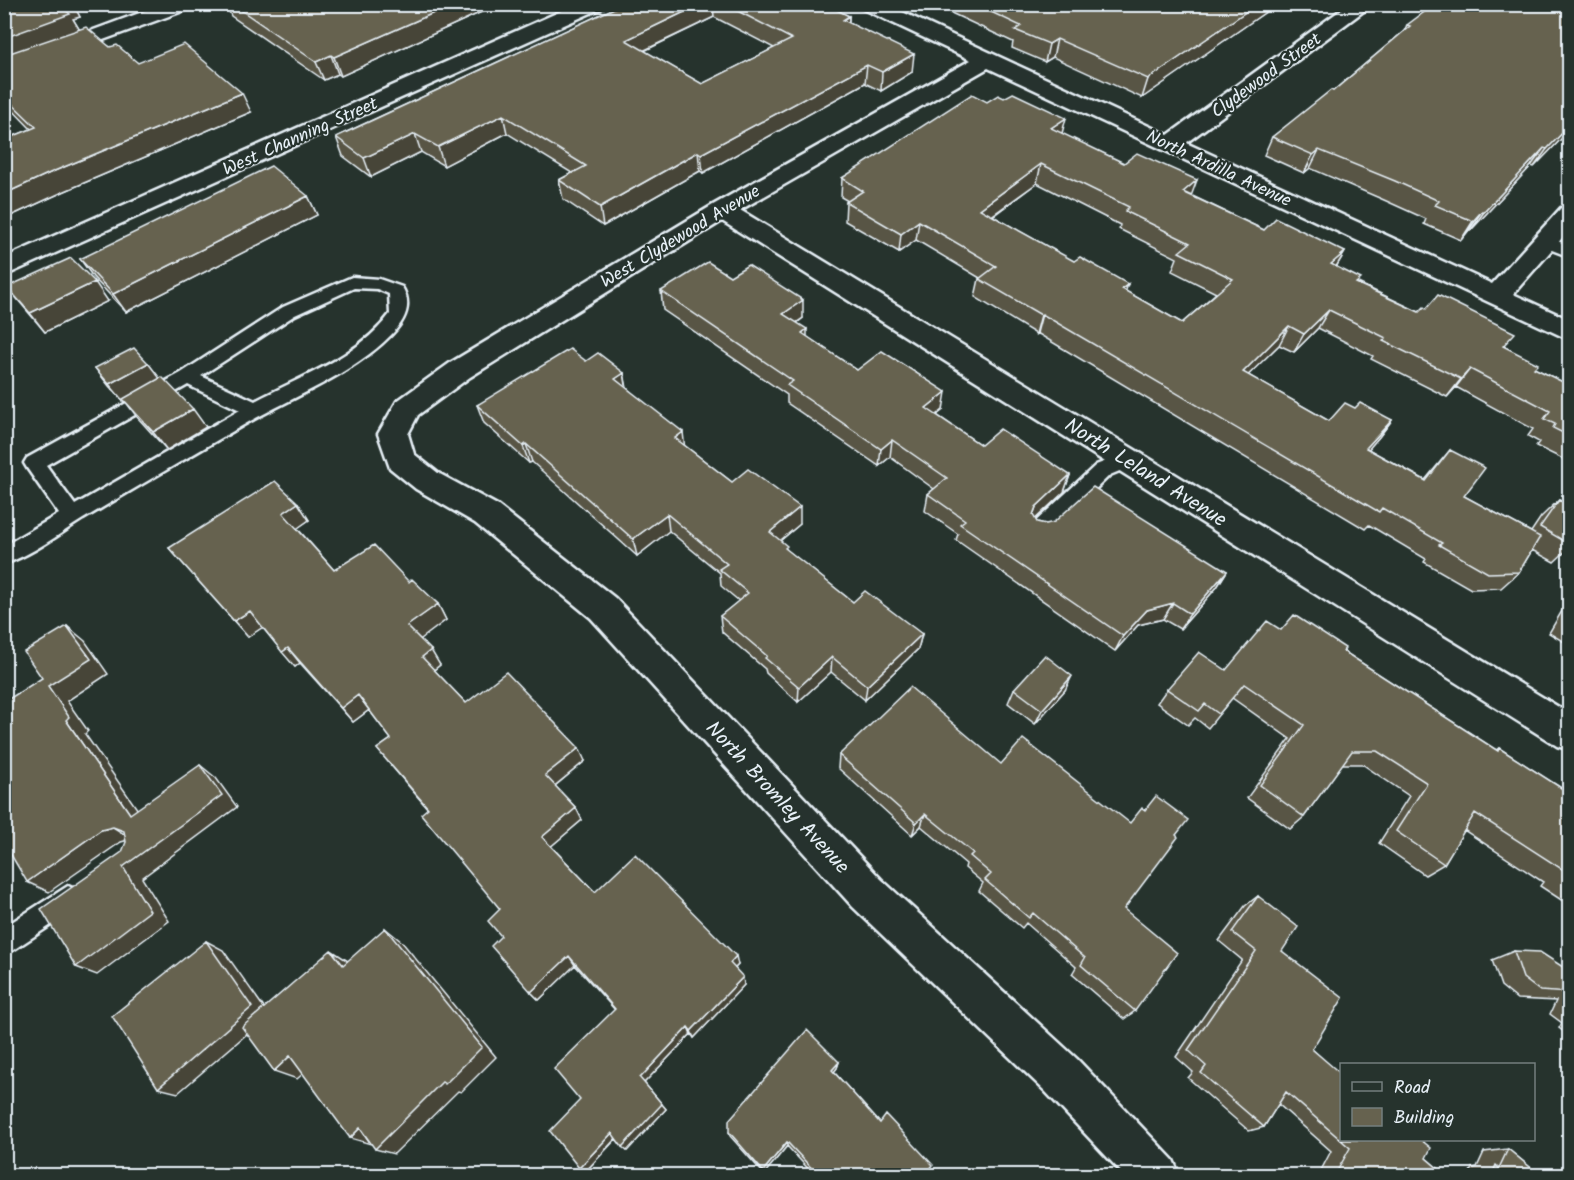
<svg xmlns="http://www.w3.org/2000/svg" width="1574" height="1180" font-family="Kalam,sans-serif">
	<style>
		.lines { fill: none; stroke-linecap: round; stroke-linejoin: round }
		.service-casing { stroke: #e8f1f8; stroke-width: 5 }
		.minor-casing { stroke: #e8f1f8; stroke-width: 5 }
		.service { fill: #26332d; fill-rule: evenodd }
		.minor { fill: #26332d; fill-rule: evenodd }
		.wall { fill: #585444; stroke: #e8f1f8; stroke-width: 1.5; fill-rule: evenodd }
		.shaded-wall { fill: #474537; stroke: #e8f1f8; stroke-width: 1.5 }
		.building { fill: #66624f; stroke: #e8f1f8; stroke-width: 1.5; fill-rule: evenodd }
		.labels { text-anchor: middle; stroke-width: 4.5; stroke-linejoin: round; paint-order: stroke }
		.far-street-label { font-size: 18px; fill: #e8f1f8; stroke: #26332d }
		.street-label { font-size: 21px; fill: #e8f1f8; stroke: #26332d }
	</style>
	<rect width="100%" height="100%" fill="#26332d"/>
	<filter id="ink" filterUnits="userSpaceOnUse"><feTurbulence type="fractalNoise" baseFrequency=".0167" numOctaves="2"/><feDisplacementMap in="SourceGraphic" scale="12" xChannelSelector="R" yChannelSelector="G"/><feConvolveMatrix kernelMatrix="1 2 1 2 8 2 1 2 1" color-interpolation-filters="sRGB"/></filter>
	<g filter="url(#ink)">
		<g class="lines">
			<defs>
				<path id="service" d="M1545,236L1570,246V257L1539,245L1537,241Z
					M352,277L379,279L402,287C413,305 405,321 391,335C352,375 288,399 240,427C188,457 135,488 83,519C59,534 32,555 4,564V546L59,514L27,468L24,463L27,458L181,373L283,307ZM354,288L377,289L389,294L390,314C359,357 300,377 255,401L201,376L295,315ZM188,385L240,410L75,505L46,465Z
					M1127,453L1134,455L1137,460L1134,465L1110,475L1046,537L1039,539L1032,537L1029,531L1032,525L1096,465Z
					M68,886L77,890L81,899L77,908L4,956V927Z"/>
				<path id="minor" d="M164,4H194L191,8L4,76V63Z
					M577,4H605L602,8L4,276V258Z
					M858,4H885L1168,135L1349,4H1373L1186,143L1492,284L1561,208L1570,206V229L1513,294L1570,320V340L988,68L740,210L1570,714V750L1557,746L722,221L470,377L418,415L408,434L414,454L438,473L497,505L615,598L881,879L1077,1059L1173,1160L1180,1176H1125L1045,1091L853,907L591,618L475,523L416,489L390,468L378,434L397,401L450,363L713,205L971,60L861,8Z"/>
			</defs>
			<use href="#service" class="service-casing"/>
			<use href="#minor" class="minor-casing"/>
			<use href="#service" class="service"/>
			<use href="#minor" class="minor"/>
		</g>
		<path class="wall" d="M4,4H73L80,17L73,19L79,29L138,63L251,112L65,191L4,219V140L31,129L4,101Z
			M226,4H499L341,76L338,74L324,80L231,16Z
			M623,4H825L849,16V22L912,72L881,91L865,83L703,173L700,171L603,226L563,199L559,180L572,173L507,133L444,166L421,152L371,177L343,156L336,137ZM714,17L774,48L702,84L644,51Z
			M932,4H1281L1270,12L1267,11L1142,98L1053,57L1045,62L1012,48L1013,42Z
			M1569,4V141L1562,138L1534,167L1531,166L1471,230H1469L1461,240L1424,224L1426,219L1384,200L1310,168L1304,173L1264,155L1272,137L1333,91L1404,31L1407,25Z
			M987,102L1062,134L1264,230L1345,252L1336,267L1358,283L1419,312L1504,346L1534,368L1569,385V462L1536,446L1539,442L1528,436L1533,429L1456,387L1447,397L1371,359L1373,356L1318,328L1294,352L1279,345L1248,375L1329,421L1355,408L1392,420L1379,437L1368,449L1425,480L1450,450L1464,496L1531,532L1541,517L1559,500L1569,505V548L1554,562L1532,550L1519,572L1501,588L1471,589L1424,562L1426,559L1369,525L1365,529L1037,333L1036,334L975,297L979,279L980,278L916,240L899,252L845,221L846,202L848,201L841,197L842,178ZM1037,183L1120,225L1119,229L1177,258L1172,271L1216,293L1182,323L993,216Z
			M308,196L317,215L126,312L93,277L80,259Z
			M730,276L803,318L797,323L807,337L857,370L943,410L937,415L981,445L1070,475L1064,492L1035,519L1037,522L1227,571L1217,587L1180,629L1163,619L1138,625L1115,651L956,540L958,534L925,511L928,494L934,489L890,457L879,466L787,403V395L663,310L661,291Z
			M7,287L108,301L45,332Z
			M586,361L624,373L627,388L684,445L732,482L800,524L780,541L787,550L853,602L922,634L918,649L865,700L831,672L798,702L766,673L765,669L722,632L720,616L739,601L721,586L720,573L669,531L637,556L532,462L529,463L484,423L477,405Z
			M148,363L159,378L206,427L167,450L137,417L125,401L124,402L109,386L95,368Z
			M298,503L309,520L297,528L334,570L409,582L438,604L446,620L420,639L440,665L434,670L466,703L585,761L555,786L576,808L582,820L551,846L595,892L738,965L735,968L744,985L694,1038L691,1034L644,1083L666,1109L627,1151L616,1139L586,1171L579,1168L580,1100L615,1010L575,965L539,1000L531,992L501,936L500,909L428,809L377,749L391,739L369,710L353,722L300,663L295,667L262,627L248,637L169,548Z
			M1569,599V645L1549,633Z
			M1281,630L1343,651L1496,750L1499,748L1569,793V905L1540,886L1543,882L1464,830L1444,864L1425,875L1379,843L1409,796L1362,764H1342L1304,817L1290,829L1247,798L1290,739L1232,698L1208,728L1195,718L1188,725L1157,703L1167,689L1226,670Z
			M1014,689L1065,690L1035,724L1008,703Z
			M839,755L1001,764L1130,823L1176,835L1124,909L1135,1011L1124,1019L1072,974L1076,967L1026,923L1022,928L979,891L983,883L965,868L966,864L921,826L912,835L838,768Z
			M1258,896L1282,951L1312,1049L1426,1158L1447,1176H1318L1331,1151L1278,1104L1264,1127L1249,1131L1188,1078L1193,1072L1176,1057L1242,960L1219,941L1245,906Z
			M1514,951L1569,971V1036L1559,1028L1562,1023L1550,1014L1556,1001L1517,999L1501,986L1492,960Z
			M839,1062L837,1068L834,1072L927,1176H815L787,1146L764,1174L730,1136L729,1132Z
			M1508,1149L1541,1176H1468L1472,1168L1477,1167L1484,1152Z"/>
		<path class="shaded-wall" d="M58,4H73L80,17L73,19L81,32L4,60V38Z
			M454,4H499L341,76L334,57Z
			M701,4H713L714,17L628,58L626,40Z
			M1257,4H1270L1267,11L1142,98L1148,79Z
			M1274,4H1281L1270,12Z
			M849,16L848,34L843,20Z
			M1057,39L1053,57L1045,62L1049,44Z
			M914,54L912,72L881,91L882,72Z
			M331,55L338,74L324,80L316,62Z
			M867,65L865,83L703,173L701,154Z
			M242,93L251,112L65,191L4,219V194L52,172Z
			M503,115L507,133L444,166L438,147Z
			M1066,118L1061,137L1051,128Z
			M1569,126V128L1562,138L1534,167L1547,149Z
			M415,134L421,152L371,177L364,158Z
			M1544,148L1531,166L1471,230L1484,212Z
			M1319,150L1310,168L1304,173L1313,155Z
			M698,152L700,171L603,226L600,207Z
			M1041,164L1037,183L976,227L980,209Z
			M1197,180L1190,199L1183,192Z
			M308,196L317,215L126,312L113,294Z
			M1482,211L1469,230L1461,240L1473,221Z
			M919,221L916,240L899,252L901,234Z
			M1345,252L1334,270L1331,264Z
			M95,282L108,301L45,332L30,313Z
			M1128,284L1122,302V289Z
			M803,300V318L783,332V314Z
			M1329,310L1318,328L1294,352L1304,334Z
			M1042,314L1037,333L1036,334L1041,315Z
			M1289,326L1279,345L1233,390L1243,372Z
			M807,329V348L802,333Z
			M148,363L162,381L124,402L109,384Z
			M1470,369L1456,387L1447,397L1461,379Z
			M624,373L627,391L615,379Z
			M946,392L943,410L923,426L926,408Z
			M193,409L206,427L167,450L153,432Z
			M1392,420L1379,437L1354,466L1366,448Z
			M683,432L685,450L675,438Z
			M892,440L890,457L879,466L881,449Z
			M526,444L532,462L529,463L523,446Z
			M1070,475L1064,492L1030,524L1036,507Z
			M298,503L309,520L295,530L283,513Z
			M800,507V524L770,549V532Z
			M667,514L669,531L637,556L633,539Z
			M1227,571L1217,587L1180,629L1190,614Z
			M1173,603L1163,619L1138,625L1115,651L1123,636L1147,610Z
			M438,604L446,620L417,642L407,626Z
			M250,611L263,627L248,637L234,621Z
			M67,626L85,641L108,674L67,701L88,731L85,734L149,826L130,814L66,720L48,686Z
			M922,634L918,649L865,700L867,686Z
			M288,648L300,663L295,667L282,652Z
			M431,650L440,665L431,672L422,657Z
			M832,657L831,672L798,702L799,687Z
			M1072,676L1065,690L1035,724L1042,710Z
			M358,695L369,710L353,722L341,708Z
			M579,748L585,761L552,788L545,775Z
			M200,765L216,778L237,807L142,878L169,921L97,975L76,967L123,867Z
			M576,808L582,820L549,848L542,837Z
			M925,814L921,826L912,835L916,823Z
			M113,827L132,839L121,842L49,892L27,882L101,830Z
			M385,928L402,942L496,1057L461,1092L458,1091L394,1154L375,1149Z
			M206,941L223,950L269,1015L178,1093L158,1088Z
			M331,950L351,963L343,965Z
			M569,956L575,965L539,1000L531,992Z
			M736,956L738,965L731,972L730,963Z
			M743,977L744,985L694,1038L691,1031Z
			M688,1027L691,1034L644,1083L666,1109L627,1151L622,1147L640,1078Z
			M290,1056L313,1065L297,1079L274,1071Z
			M839,1062L837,1068L831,1076L832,1070Z
			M360,1128L371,1144L350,1138Z
			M612,1133L617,1137L586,1171L579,1168Z
			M787,1142V1146L764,1174L763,1171Z"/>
		<path class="building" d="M4,4H59L70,14L4,38Z
			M232,4H454L334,57L331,55L316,62Z
			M623,4H701L626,40L702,84L792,39L724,4H825L849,16L843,20L914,54L882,72L867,65L701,154L698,152L600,207L559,180L586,166L503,115L438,147L415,134L364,158L336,137Z
			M974,4H1257L1148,79L1057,39L1049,44L1015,30L1021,26Z
			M1435,4H1569V126L1547,149L1544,148L1484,212L1482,211L1473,221L1435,205L1439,201L1395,181L1319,150L1313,155L1272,137L1331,90L1333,91L1410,26L1407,25Z
			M86,27L110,47L117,45L138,63L184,44L242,93L52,172L4,194V140L36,127L4,96V82L8,81L4,77V55Z
			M1013,93L1066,118L1051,128L1124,163L1137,153L1197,180L1183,192L1264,230L1276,218L1345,252L1331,264L1361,279L1356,283L1419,312L1424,307L1426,309L1438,295L1515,333L1503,346L1538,364L1534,368L1569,385V436L1553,428L1555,424L1544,419L1550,411L1470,369L1461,379L1383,341L1386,338L1329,310L1304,334L1289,326L1243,372L1329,421L1345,403L1355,408L1360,403L1392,420L1366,448L1426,481L1450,450L1485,468L1464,496L1540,537L1519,572L1488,573L1439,545L1442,543L1382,508L1379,512L1042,314L1041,315L979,279L996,266L919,221L901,234L846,202L863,191L842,178L972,94L987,102L998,95L1004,98ZM1041,164L1129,207L1125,211L1190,243L1179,252L1233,279L1182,323L1122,289L1128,284L1080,257L1074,261L980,209Z
			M271,166L308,196L113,294L80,259Z
			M71,258L95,282L30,313L7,287Z
			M708,262L730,276L748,265L803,300L783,314L807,329L802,333L857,370L882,351L946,392L926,408L981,445L1000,429L1070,475L1036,507L1033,515L1037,522L1046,524L1054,522L1093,487L1227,571L1190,614L1173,603L1147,610L1123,636L960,524L965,520L928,494L947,478L892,440L881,449L787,385L793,381L661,291Z
			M134,348L148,363L109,384L95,368Z
			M570,349L586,361L598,353L624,373L615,379L683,432L675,438L732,482L748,469L800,507L770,532L787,546L785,548L853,602L865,591L922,634L867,686L832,657L799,687L765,658L767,656L720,616L748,593L719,569L727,564L667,514L633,539L526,444L523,446L477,405Z
			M162,377L193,409L153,432L123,399Z
			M275,481L298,503L283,513L334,570L374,545L409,582L412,579L438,604L407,626L431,650L422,657L466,703L506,672L579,748L545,775L576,808L542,837L595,892L635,854L736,956L730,963L743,977L691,1031L688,1027L640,1078L662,1104L622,1147L612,1133L579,1168L550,1131L580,1100L554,1069L615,1009L569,956L531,992L491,946L501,936L488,921L500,909L421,814L428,808L377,749L391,739L358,695L341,708L288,648L282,652L250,611L234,621L169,548Z
			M1559,500L1569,505V544L1540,527Z
			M1294,615L1345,648L1343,651L1498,751L1499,748L1569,793V880L1563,876L1565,871L1475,813L1444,864L1396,831L1427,783L1377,751H1352L1304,817L1260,785L1304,725L1244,684L1219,714L1205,704L1199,711L1167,689L1199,652L1226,670L1267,621L1281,630Z
			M67,626L91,659L48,686L69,717L66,720L130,814L200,765L222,795L123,867L150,911L76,967L41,909L122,852L126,842L124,831L113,827L101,830L27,882L4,843V702L42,678L24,652Z
			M1045,655L1072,676L1042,710L1014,689Z
			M910,687L1001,764L1023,739L1130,823L1142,808L1145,810L1156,796L1188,820L1176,835L1178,837L1124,909L1177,953L1135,1011L1081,965L1085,958L1033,913L1029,918L985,880L991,874L970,856L973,853L925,814L916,823L839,755Z
			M1258,896L1298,927L1282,951L1343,998L1312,1049L1341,1074V1140H1421L1431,1148L1426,1158L1447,1176H1339L1336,1173L1350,1148L1286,1092L1264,1127L1201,1073L1206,1066L1188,1050L1256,951L1232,932Z
			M385,928L482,1047L445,1084L442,1082L375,1149L360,1128L350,1138L290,1056L274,1071L242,1027L331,950L343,965Z
			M206,941L252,1007L158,1088L112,1016Z
			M1514,951L1540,952L1569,971V993L1540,991L1523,978Z
			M807,1030L839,1062L832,1070L880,1123L886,1115L933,1165L926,1175L927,1176H819L787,1142L763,1171L729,1132V1120Z
			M1508,1149L1541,1176H1491L1496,1165L1499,1168Z"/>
	</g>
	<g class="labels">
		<g class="far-street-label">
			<text transform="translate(1266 75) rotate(-36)" y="6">Clydewood Street</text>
			<text transform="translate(300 136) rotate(-24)" y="6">West Channing Street</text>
			<text transform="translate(1219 168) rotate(25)" y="6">North Ardilla Avenue</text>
			<text transform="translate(680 236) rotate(-31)" y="6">West Clydewood Avenue</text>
		</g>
		<g class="street-label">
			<text transform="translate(1146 472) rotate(32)" y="7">North Leland Avenue</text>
			<text transform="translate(778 797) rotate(47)" y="7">North Bromley Avenue</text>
		</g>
	</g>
	<rect width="1574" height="1180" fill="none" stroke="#26332d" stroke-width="24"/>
	<rect x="12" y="12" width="1550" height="1156" fill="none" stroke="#e8f1f8" stroke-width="2" filter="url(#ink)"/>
	<rect x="1340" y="1063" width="195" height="78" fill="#26332d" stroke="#747f7e" stroke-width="1.5"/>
	<rect x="1352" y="1082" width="30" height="9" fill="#26332d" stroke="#747f7e" stroke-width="1.5"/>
	<text x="1394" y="1093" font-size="18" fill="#e8f1f8">Road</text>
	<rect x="1352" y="1108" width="30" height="18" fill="#66624f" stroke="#747f7e" stroke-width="1.5"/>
	<text x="1394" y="1123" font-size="18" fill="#e8f1f8">Building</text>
</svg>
